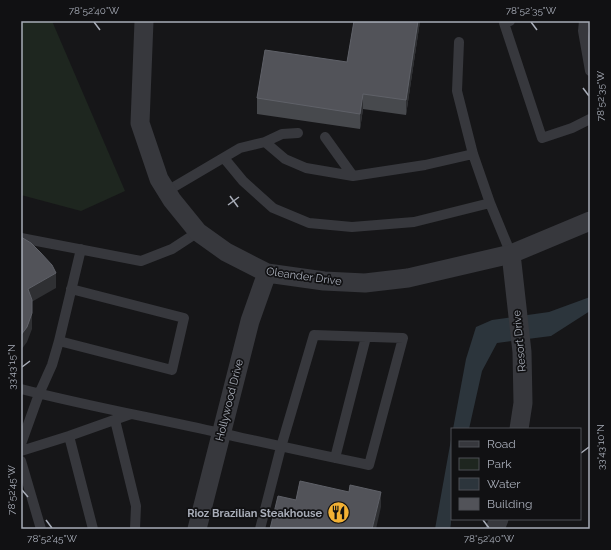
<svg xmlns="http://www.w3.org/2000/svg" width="611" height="550" font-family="Raleway,sans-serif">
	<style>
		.green { fill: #1e261f }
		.water { fill: #2c353c }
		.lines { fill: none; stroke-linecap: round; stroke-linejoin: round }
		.lane { stroke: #37383d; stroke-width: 10 }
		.street { stroke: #37383d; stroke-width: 19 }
		.wall { fill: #47494d }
		.shaded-wall { fill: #2f3033 }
		.building { fill: #525359; stroke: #5f6168 }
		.ticks { fill: none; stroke: #a8adb8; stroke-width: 1.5 }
		.labels { text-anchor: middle; stroke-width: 3.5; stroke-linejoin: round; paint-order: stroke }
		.street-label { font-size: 11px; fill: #a8adb8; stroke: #111113 }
		.poi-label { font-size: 11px; font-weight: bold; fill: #a8adb8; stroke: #111113; text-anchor: end }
		.neatline { fill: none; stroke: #a8adb8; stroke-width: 1.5 }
		.ticks-label { font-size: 10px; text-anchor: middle; fill: #a8adb8 }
	</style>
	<rect width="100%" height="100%" fill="#161618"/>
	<path class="green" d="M21,21H52L125,191L81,211L21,195Z"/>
	<path class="water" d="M590,297V311L551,336L497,343L482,371L469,429H453L466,359L476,327L492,320L549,312Z
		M452,434L451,524L450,529H435Z"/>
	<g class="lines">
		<path class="lane" d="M510,21L504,23L542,138L572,128L590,119
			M584,21L583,31L590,71
			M459,42L457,91L473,154L490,203L511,254
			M325,137L353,176
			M265,142L282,134L298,133
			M224,158L243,181L273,208L309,223L352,227L414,222L490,203
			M167,191L240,148L265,142L285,159L306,168L353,176L425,165L473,154
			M21,238L141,261L172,249L198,232
			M59,341L172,370L184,318L71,289
			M21,389C87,406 154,418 220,433C270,444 319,455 369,465L403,338L314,335L281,447L260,529
			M115,420L136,506L135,529
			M69,436L93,529
			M21,444L39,394L52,365L59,341L81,249
			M21,451L69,436L131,414
			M335,458L366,337
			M21,461L41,529"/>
		<path class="street" d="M144,21L140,123L159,179L172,200L198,232L226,252L267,273L324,281L365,283L408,278L511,254L590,221
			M511,254L522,352L523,403L519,429
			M197,529L250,321L267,273
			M495,529L499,519"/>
	</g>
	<path class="wall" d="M354,21H420L406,115L363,109L360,129L257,114V98L347,62Z"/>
	<path class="shaded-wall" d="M418,21H420L406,115V100Z
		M363,94V109L360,129V114Z
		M56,273V288L28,304V289Z
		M32,313V329L27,342L21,350V335Z
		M381,492V507L376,529H372Z"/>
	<path class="building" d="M354,21H418L406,100L363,94L360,114L257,98L265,50L347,62Z
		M21,237L31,243L40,252L52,265L56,273L28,289L32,300V313L27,327L21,335Z
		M300,481L349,492L350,485L381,492L372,529H270L278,496L296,500Z"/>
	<path class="ticks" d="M94,22L100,30M531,22L537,30M583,88L589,96M230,196L238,207M228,205L239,197M22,367L30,361M581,453L589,447M22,490L28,497M46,520L52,528M483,520L489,528"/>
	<defs>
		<symbol id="restaurant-disc" viewBox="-11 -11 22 22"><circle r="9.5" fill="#f2b134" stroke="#111113"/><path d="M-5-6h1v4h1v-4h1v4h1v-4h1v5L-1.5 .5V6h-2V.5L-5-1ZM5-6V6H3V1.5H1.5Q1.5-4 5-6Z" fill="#111"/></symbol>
	</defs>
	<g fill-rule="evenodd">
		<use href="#restaurant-disc" x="326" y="500" width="25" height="25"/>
	</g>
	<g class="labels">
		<g class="street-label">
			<text transform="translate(304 276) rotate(8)" y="4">Oleander Drive</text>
			<text transform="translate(519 341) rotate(-95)" y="4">Resort Drive</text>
			<text transform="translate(229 400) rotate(-76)" y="4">Hollywood Drive</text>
		</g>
		<g class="poi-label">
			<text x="322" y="517">Rioz Brazilian Steakhouse</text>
		</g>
	</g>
	<rect width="611" height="550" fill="none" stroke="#111113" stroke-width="44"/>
	<rect x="451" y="428" width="130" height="92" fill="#111113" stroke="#4d4f55"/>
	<rect x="459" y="441" width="20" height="6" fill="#37383d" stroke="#4d4f55"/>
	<text x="487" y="448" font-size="12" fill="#a8adb8">Road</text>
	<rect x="459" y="458" width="20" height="12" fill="#1e261f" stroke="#4d4f55"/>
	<text x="487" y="468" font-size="12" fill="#a8adb8">Park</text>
	<rect x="459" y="478" width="20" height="12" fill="#2c353c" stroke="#4d4f55"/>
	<text x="487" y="488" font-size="12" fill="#a8adb8">Water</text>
	<rect x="459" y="498" width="20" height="12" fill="#525359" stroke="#4d4f55"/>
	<text x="487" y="508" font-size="12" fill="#a8adb8">Building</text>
	<rect x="22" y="22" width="567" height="506" class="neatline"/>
	<g class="ticks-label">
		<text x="94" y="14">78°52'40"W</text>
		<text x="531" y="14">78°52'35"W</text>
		<text transform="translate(600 96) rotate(-90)" y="4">78°52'35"W</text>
		<text transform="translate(11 367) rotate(-90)" y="4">33°43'15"N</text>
		<text transform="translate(600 447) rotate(-90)" y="4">33°43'10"N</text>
		<text transform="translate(11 490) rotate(-90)" y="4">78°52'45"W</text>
		<text x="52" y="542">78°52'45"W</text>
		<text x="489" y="542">78°52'40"W</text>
	</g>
</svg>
